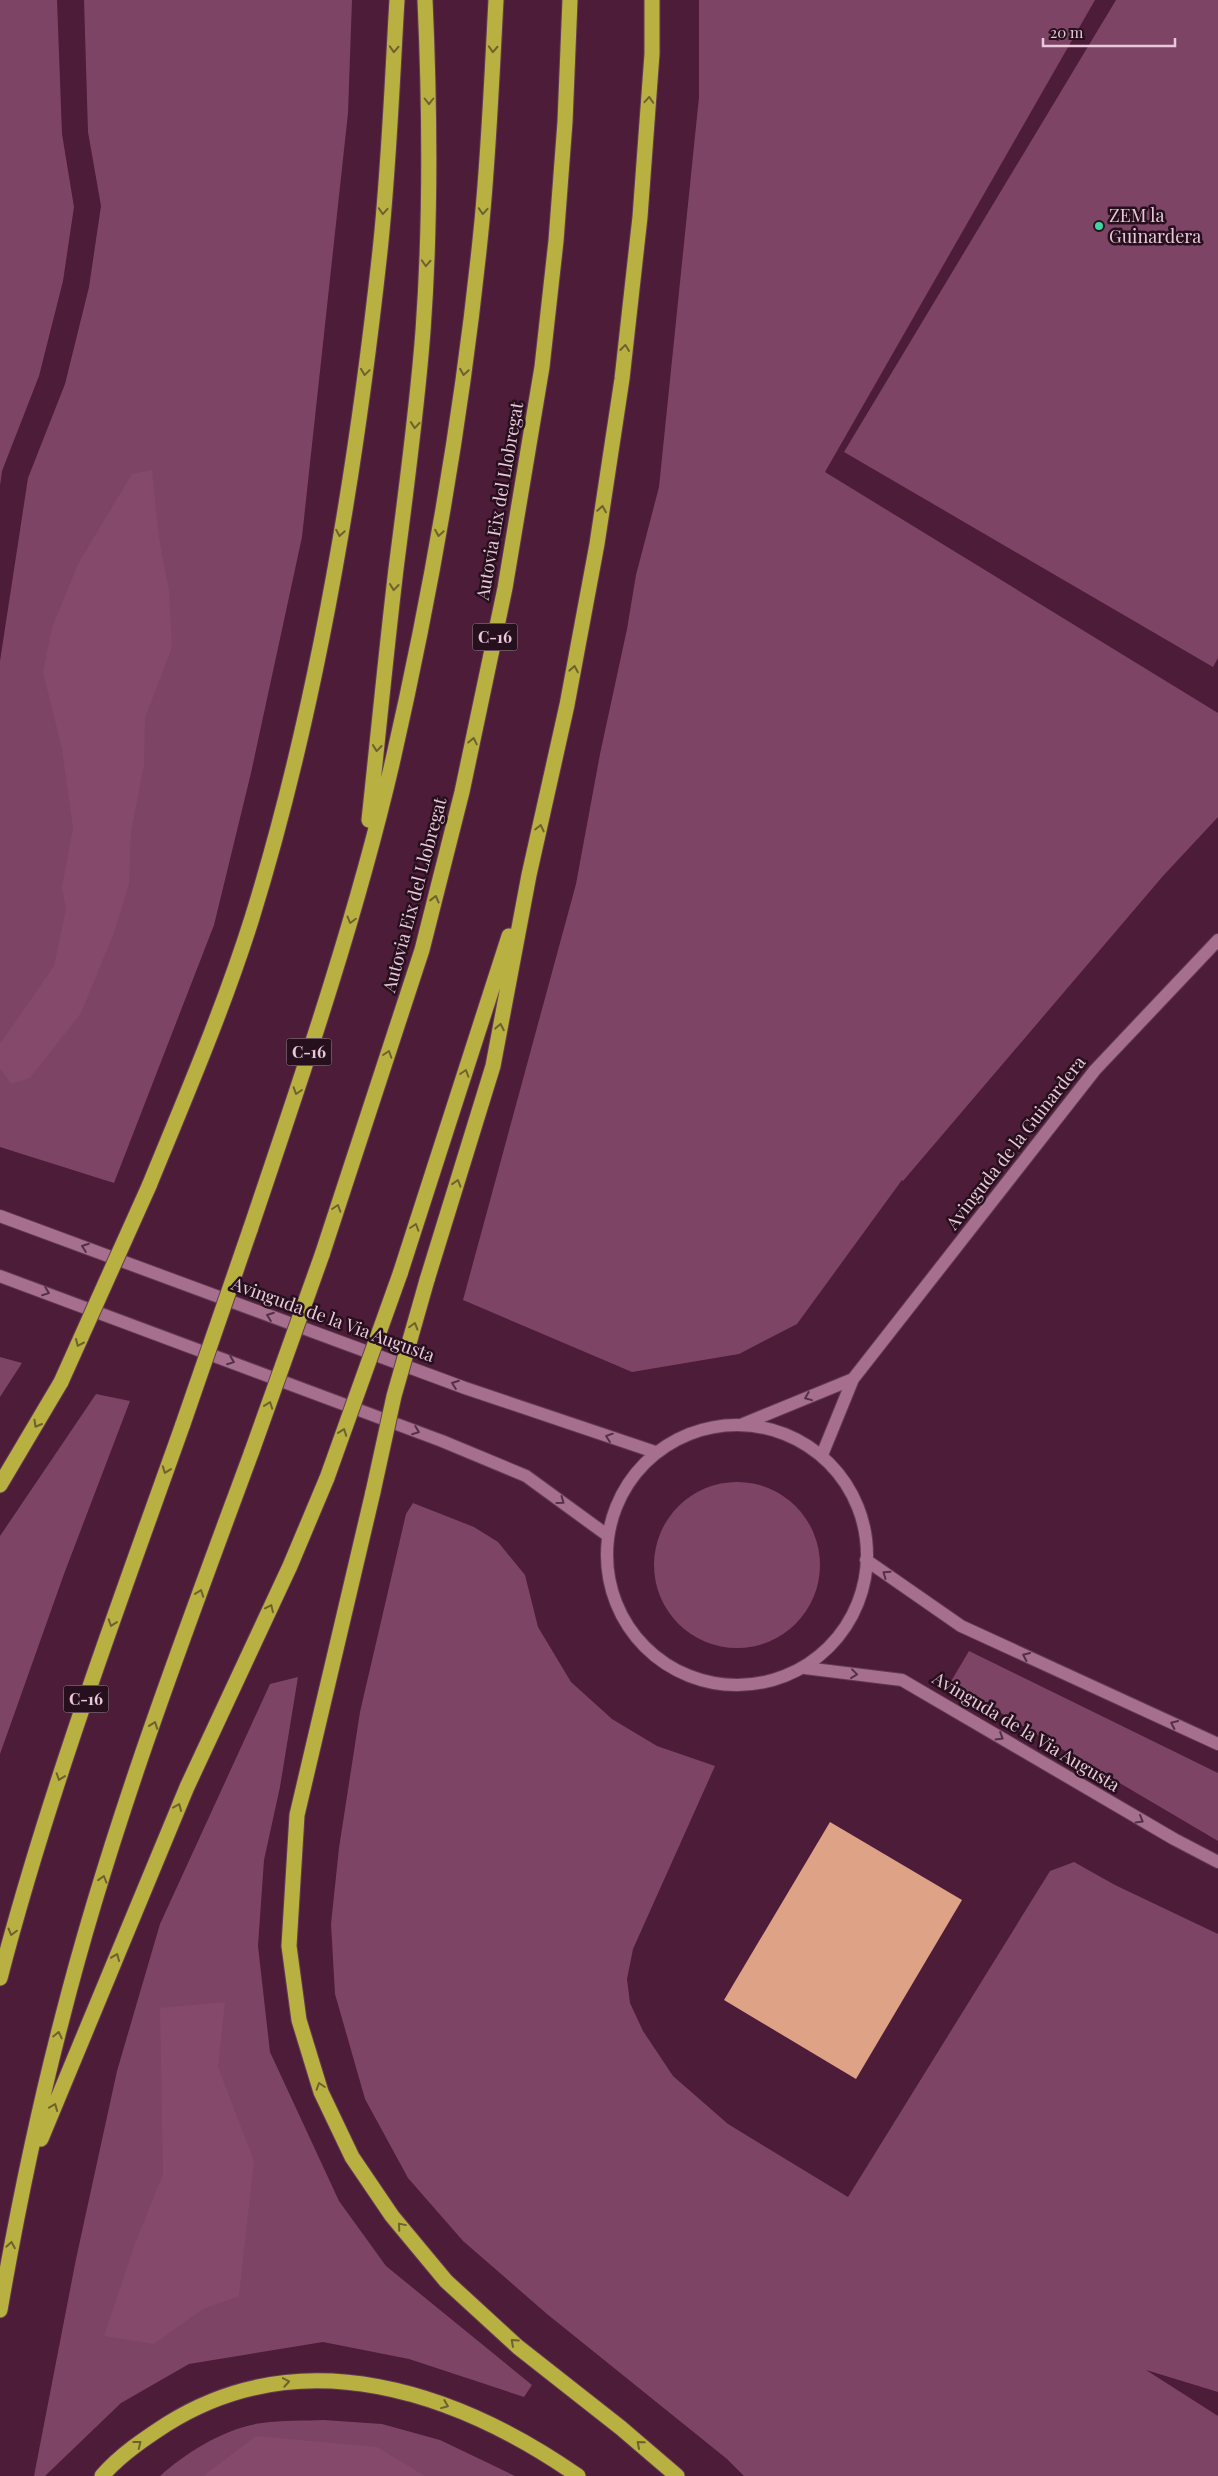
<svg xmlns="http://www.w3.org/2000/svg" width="1218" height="2476" font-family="'Playfair Display',serif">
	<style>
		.green { fill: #7d4465 }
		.forest { fill: #85496b }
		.building { fill: #dea286 }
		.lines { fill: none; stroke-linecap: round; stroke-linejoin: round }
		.minor-casing { stroke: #643a54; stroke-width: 14 }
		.highway-casing { stroke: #643a54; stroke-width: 17 }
		.minor { stroke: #a76f8e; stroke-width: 12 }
		.highway { stroke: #b8b141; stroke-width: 15 }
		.highway-bridge-casing { stroke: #643a54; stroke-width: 17; stroke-linecap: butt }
		.highway-bridge { stroke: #b8b141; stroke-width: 15 }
		.oneway { stroke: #6f602f }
		.oneway2 { stroke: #533145 }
		.poi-dot { fill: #40d4a2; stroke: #26101d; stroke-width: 2 }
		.labels { text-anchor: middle; stroke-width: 5; stroke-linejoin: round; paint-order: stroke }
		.shield { fill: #26101d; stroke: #ae92a1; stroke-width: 1 }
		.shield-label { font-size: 16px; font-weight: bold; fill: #e9c9d9 }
		.poi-label { font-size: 18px; fill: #e9c9d9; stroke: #26101d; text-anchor: start }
		.street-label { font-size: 18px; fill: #e9c9d9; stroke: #26101d }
	</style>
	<rect width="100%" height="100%" fill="#4c1c39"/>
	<path class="green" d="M0,0H57L62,134L74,207L63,281L39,376L2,471L0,486Z
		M84,0H352L348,113L302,537L251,773L214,925L114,1183L0,1147V661L28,478L65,384L89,287L101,206L88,132Z
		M699,0H1095L825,472L1218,713V817L1163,876L903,1181L902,1180L797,1324L739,1354L632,1372L463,1300L576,884L600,754L627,629L636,575L659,487L699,97Z
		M1116,0H1218V658L1213,667L844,452Z
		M0,1357L22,1363L0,1397Z
		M96,1394L130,1401L64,1574L0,1754V1536Z
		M654 1565a83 83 0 1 1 166 0a83 83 0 1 1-166 0Z
		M413,1503L474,1527L498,1542L525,1575L538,1627L571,1682L612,1719L657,1746L715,1766L633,1949L627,1979L630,2003L643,2031L673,2076L728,2124L848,2197L1050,1871L1074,1862L1115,1885L1218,1934V2392L1146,2370L1218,2416V2476H744L727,2459L547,2314L463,2241L408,2178L365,2099L335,1994L331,1924L339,1848L360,1712L406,1514Z
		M969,1651L1218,1773V1841L950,1683Z
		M298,1677L280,1787L264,1860L258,1946L270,2052L339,2201L386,2266L532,2385L524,2397L409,2359L323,2342L189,2364L121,2403L45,2476H34L76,2259L117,2071L160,1924L270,1684Z
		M324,2420L382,2424L440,2440L515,2476H160C187,2452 225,2428 262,2423C282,2420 303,2421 324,2420Z"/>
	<path class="forest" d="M152,470L159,538L169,591L172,647L145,718L144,765L131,832L129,884L114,933L81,1013L30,1078L11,1084L0,1068V1044L54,966L66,909L62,887L73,828L62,749L43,672L52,628L78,564L132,474Z
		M225,2002L218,2067L254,2161L239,2296L203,2309L154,2344L104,2336L135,2244L163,2174L160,2008Z
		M256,2436L377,2447L425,2476H203Z"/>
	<path class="building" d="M830,1822L962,1900L856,2079L724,2000Z"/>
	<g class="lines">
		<defs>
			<path id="minor" d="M0,1216L465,1388L655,1452
				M0,1276L442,1441L526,1476L607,1535
				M743,1424L853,1379
				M607 1555a130 130 0 1 1 260 0a130 130 0 1 1-260 0Z
				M822,1455L853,1379L1095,1070L1218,940
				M866,1560L961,1626L1218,1744
				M805,1668L902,1680L1174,1839L1218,1862"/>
			<path id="highway" d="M369,820C378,737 386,653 396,569C406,490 417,411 423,331C431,221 430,110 425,0
				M149,1186C185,1098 223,1010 252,918C318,705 356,472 380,251C389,168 392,83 397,0
				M250,1230C302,1076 355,922 392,764C433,585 464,404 482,221C489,148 492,74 496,0
				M322,1255L422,950L462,792L505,588L542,367L556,241L565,122L570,0
				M400,1274L509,936
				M427,1280L493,1066L529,875L567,705L597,544L622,379L640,217L652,54V0
				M0,1485L61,1382
				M373,1492L297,1815L289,1946L299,2020L321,2092L352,2157L392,2216L446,2281L518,2347L621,2428L677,2476
				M0,1978C49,1790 118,1607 183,1424
				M41,2139L187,1787L290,1566L327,1478
				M0,2310C17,2212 37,2115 62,2019C111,1826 183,1638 252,1451
				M102,2476C120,2455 144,2439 167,2424C303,2339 457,2392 578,2476"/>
		</defs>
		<use href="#minor" class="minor-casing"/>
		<use href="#highway" class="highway-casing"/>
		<use href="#minor" class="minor"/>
		<use href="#highway" class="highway"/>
		<defs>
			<path id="highway-bridge" d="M61,1382L149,1186
				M183,1424L250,1230
				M252,1451L322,1255
				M327,1478L400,1274
				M373,1492L394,1396L427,1280"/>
		</defs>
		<use href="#highway-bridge" class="highway-bridge-casing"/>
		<use href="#highway-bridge" class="highway-bridge"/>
	</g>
	<defs><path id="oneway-chevron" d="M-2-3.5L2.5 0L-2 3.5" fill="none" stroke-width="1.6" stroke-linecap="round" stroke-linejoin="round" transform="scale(1.25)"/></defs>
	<g class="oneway">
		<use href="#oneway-chevron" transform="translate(394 49) rotate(93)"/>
		<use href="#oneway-chevron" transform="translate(493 49) rotate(93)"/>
		<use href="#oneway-chevron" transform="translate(649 100) rotate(-86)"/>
		<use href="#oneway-chevron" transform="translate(429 101) rotate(90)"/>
		<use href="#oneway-chevron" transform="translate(383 211) rotate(94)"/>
		<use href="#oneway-chevron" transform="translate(483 211) rotate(94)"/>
		<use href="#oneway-chevron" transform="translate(426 263) rotate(93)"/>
		<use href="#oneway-chevron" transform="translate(625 348) rotate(-83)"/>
		<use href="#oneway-chevron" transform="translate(365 372) rotate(98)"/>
		<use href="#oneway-chevron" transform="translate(464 372) rotate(99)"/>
		<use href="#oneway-chevron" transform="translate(415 425) rotate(95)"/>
		<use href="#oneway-chevron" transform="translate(602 509) rotate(-81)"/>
		<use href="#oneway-chevron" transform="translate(340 533) rotate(100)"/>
		<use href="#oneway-chevron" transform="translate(439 533) rotate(99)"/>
		<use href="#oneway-chevron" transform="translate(394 587) rotate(96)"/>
		<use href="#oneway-chevron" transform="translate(574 669) rotate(-80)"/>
		<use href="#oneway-chevron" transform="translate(473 741) rotate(-78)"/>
		<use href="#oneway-chevron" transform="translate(377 748) rotate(96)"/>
		<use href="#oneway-chevron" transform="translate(540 828) rotate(-77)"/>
		<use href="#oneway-chevron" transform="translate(435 899) rotate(-76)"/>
		<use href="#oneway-chevron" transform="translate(351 920) rotate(105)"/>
		<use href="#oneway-chevron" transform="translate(500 1027) rotate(-79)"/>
		<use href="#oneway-chevron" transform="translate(388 1054) rotate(-72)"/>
		<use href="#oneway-chevron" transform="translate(465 1073) rotate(-72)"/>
		<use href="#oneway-chevron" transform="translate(297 1091) rotate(108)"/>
		<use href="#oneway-chevron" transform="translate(457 1183) rotate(-73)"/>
		<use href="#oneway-chevron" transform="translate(337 1208) rotate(-72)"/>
		<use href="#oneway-chevron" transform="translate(415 1227) rotate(-72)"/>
		<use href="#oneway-chevron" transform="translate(414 1326) rotate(-74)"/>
		<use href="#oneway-chevron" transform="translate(79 1343) rotate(114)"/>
		<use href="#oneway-chevron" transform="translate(269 1405) rotate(-70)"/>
		<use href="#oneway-chevron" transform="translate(37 1424) rotate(120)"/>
		<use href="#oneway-chevron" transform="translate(343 1432) rotate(-70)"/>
		<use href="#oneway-chevron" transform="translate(166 1470) rotate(110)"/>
		<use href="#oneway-chevron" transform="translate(200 1593) rotate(-70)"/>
		<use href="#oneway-chevron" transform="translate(270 1608) rotate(-65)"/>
		<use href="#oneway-chevron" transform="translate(112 1623) rotate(109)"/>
		<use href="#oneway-chevron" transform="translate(154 1725) rotate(-70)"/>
		<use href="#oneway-chevron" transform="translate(60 1777) rotate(109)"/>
		<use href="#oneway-chevron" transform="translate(178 1807) rotate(-67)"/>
		<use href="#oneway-chevron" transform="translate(103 1879) rotate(-73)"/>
		<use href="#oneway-chevron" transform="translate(12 1932) rotate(105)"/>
		<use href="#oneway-chevron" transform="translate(116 1957) rotate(-68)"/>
		<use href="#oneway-chevron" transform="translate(58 2035) rotate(-77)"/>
		<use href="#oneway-chevron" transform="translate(320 2086) rotate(-108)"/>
		<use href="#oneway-chevron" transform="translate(54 2107) rotate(-68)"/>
		<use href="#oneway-chevron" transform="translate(401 2226) rotate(-130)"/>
		<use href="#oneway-chevron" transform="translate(11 2245) rotate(-80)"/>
		<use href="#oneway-chevron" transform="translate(514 2342) rotate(-138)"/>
		<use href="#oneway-chevron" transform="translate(286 2382) rotate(-10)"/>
		<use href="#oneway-chevron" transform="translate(445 2405) rotate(22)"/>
		<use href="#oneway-chevron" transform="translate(138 2444) rotate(-38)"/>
		<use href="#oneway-chevron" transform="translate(640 2444) rotate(-139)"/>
	</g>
	<g class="oneway2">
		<use href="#oneway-chevron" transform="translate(85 1247) rotate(-160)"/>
		<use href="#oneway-chevron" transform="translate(46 1292) rotate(21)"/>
		<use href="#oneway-chevron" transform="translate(270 1316) rotate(-160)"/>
		<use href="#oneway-chevron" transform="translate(231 1361) rotate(21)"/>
		<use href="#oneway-chevron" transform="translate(455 1384) rotate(-160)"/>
		<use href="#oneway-chevron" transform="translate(808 1397) rotate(158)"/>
		<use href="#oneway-chevron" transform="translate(416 1431) rotate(21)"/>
		<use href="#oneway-chevron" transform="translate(609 1437) rotate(-161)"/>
		<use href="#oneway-chevron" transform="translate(561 1501) rotate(36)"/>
		<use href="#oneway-chevron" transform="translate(886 1574) rotate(-145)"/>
		<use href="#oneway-chevron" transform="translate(1026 1656) rotate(-155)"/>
		<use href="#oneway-chevron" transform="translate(854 1674) rotate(7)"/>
		<use href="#oneway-chevron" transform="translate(1174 1724) rotate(-155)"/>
		<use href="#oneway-chevron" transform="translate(1000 1737) rotate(31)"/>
		<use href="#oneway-chevron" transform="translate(1140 1820) rotate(30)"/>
	</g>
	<circle class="poi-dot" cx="1099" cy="226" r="5"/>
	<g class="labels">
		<g class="shield">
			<rect x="472.5" y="623.5" width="45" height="27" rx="4"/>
			<rect x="286.5" y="1038.5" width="45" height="27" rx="4"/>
			<rect x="63.5" y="1685.5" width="45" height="27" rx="4"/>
		</g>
		<g class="shield-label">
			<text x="495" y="643">C-16</text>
			<text x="309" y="1058">C-16</text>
			<text x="86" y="1705">C-16</text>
		</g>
		<g class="poi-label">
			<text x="1109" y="222">ZEM la<tspan x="1109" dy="21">Guinardera</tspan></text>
		</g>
		<g class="street-label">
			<text transform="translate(500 501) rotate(-80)" y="6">Autovia Eix del Llobregat</text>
			<text transform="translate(415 895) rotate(-75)" y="6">Autovia Eix del Llobregat</text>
			<text transform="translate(1016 1143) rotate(-52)" y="6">Avinguda de la Guinardera</text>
			<text transform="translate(333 1320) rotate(20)" y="6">Avinguda de la Via Augusta</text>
			<text transform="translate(1026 1732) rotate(31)" y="6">Avinguda de la Via Augusta</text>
		</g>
	</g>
	<path d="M1043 38v8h132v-8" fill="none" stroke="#e9c9d9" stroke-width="2.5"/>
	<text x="1050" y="38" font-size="15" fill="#e9c9d9" stroke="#26101d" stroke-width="4" paint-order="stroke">20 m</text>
</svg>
